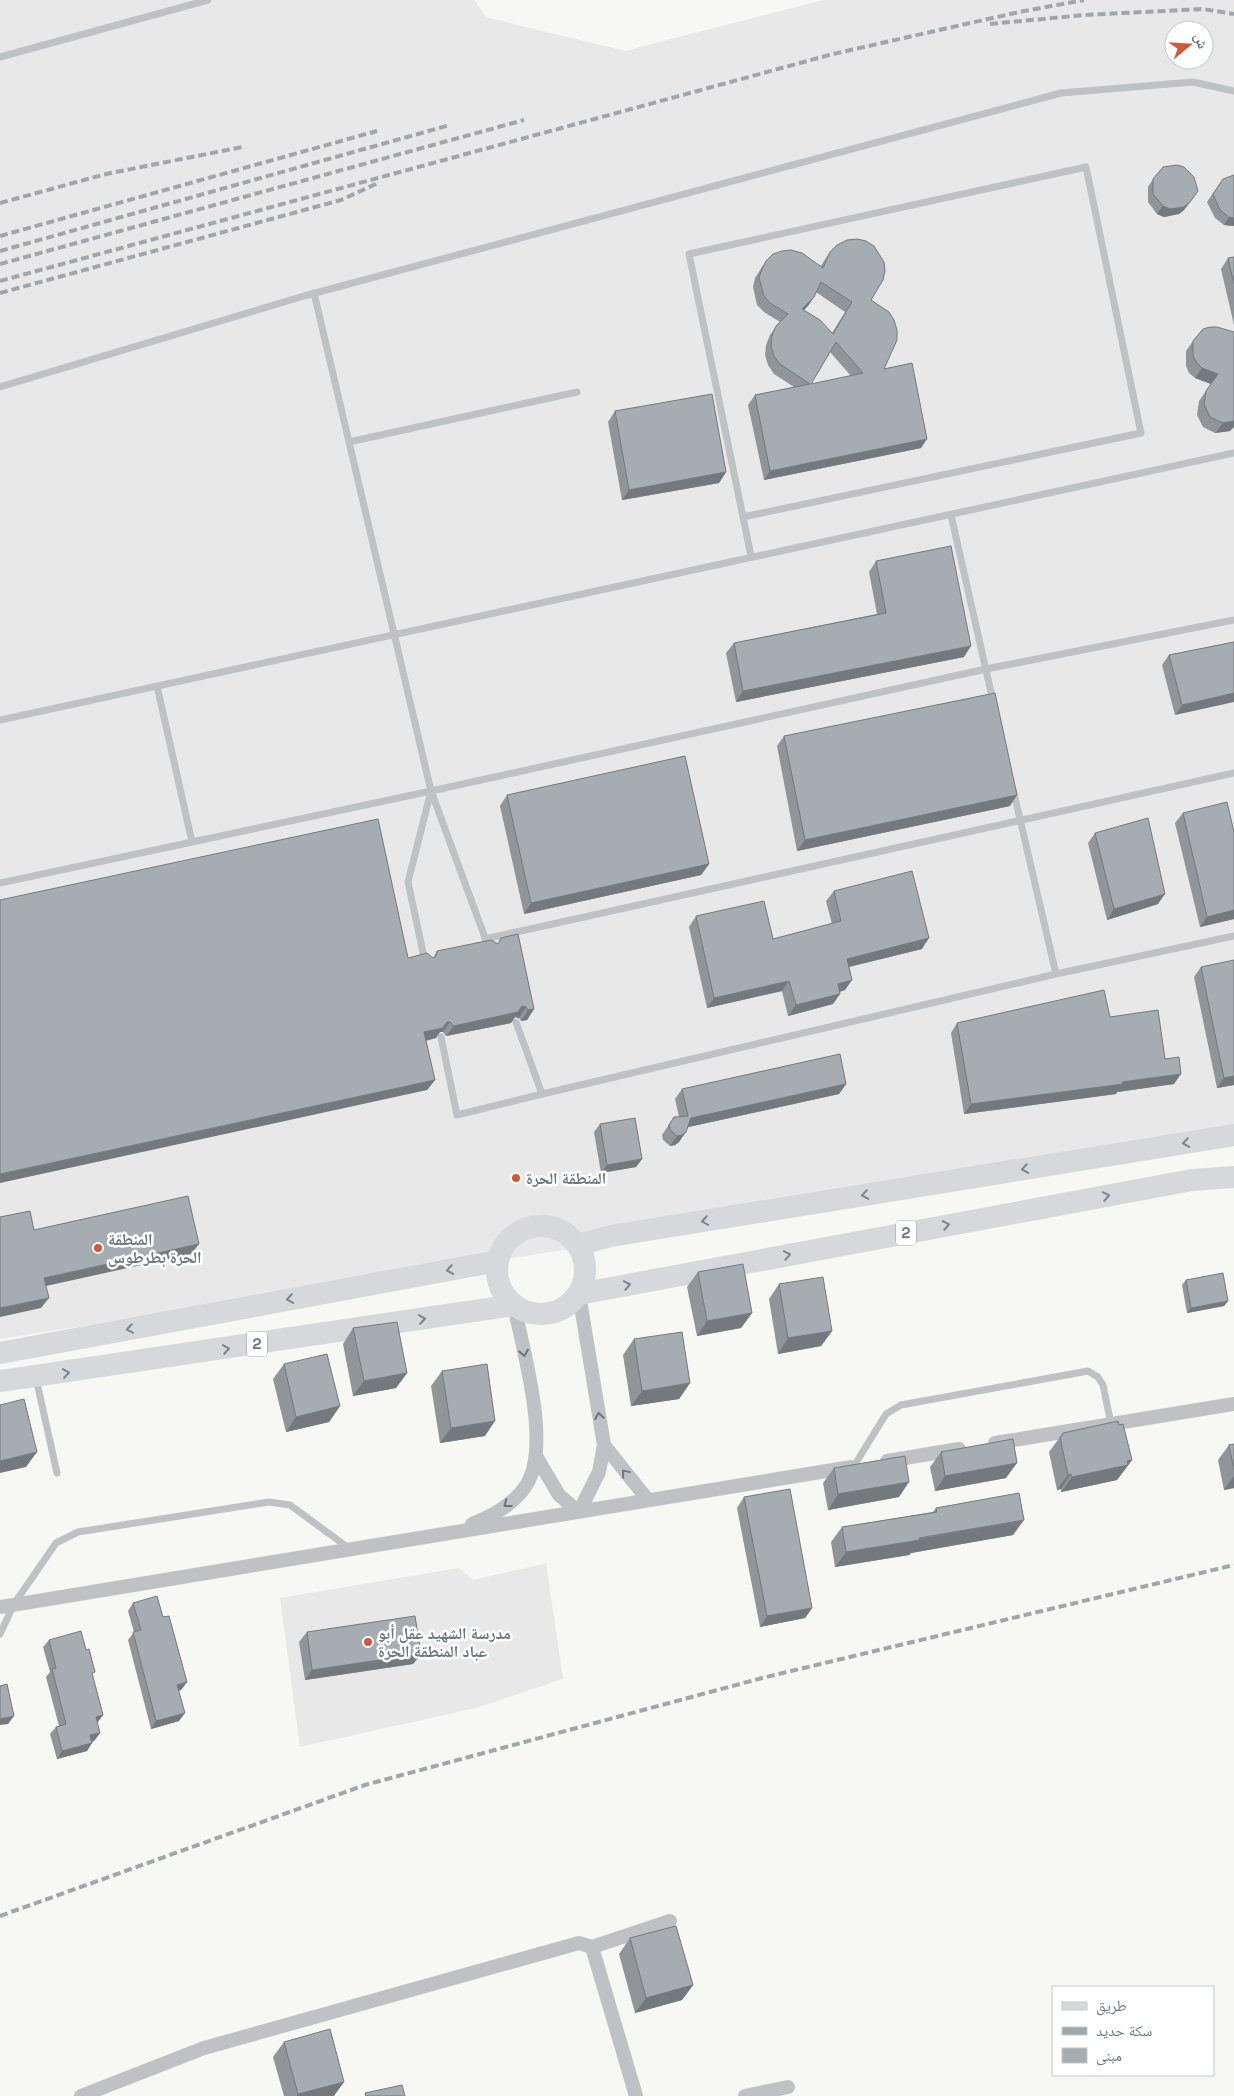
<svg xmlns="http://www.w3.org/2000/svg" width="1234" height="2096" font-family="'Space Grotesk','Noto Naskh Arabic',sans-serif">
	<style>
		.built { fill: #e7e8e7; fill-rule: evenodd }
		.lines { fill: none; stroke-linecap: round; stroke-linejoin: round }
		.service { stroke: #bec2c5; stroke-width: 7 }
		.minor { stroke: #bec2c5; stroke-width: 14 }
		.primary { stroke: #d5d9dc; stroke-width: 22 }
		.rail { stroke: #a0a6ab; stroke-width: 4; stroke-dasharray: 8 4; stroke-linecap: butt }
		.wall { fill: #8f9599; fill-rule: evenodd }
		.shaded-wall { fill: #74797d }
		.building { fill: #a6adb2; stroke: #74797d; fill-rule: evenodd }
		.oneway { stroke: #798690 }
		.oneway2 { stroke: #697782 }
		.poi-dot { fill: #d0593a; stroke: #fff; stroke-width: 2 }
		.labels { text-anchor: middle; stroke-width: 5; stroke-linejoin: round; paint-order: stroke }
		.shield { fill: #fff; stroke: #96a0a8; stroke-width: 1 }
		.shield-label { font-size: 15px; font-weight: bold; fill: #697782 }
		.poi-label { font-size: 16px; font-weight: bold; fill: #697782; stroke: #fff; text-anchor: start }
	</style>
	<rect width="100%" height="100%" fill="#f7f7f4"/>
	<path class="built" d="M0,0H474L486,17L625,51L823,0H1234V1144L0,1339ZM1174,30H1204V60H1174Z
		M546,1563L563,1679L476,1708L300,1747L280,1598L459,1568L474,1580Z"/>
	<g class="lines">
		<path class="service" d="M0,57L208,0
			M314,293L431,791
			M0,387L304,296L1061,93L1193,82L1234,91
			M349,442L577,392
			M951,515L993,701
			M743,517L1141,433L1086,167L689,254L743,517L751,556
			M157,686L192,842
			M0,720L1234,453
			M1013,789L1056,974
			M0,883L431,791L986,669L1234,620
			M485,939L1234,773
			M425,962L408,882L431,791L487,943
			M516,1022L542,1094
			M441,1037L457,1115L542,1094L1056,974L1234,936
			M36,1378L57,1473
			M854,1466L886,1414L901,1405L1088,1371L1098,1377L1103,1385L1111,1424
			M0,1634L14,1604L56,1543L78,1532L269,1502L290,1505L350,1549"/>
		<path class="minor" d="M995,1443L1234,1404
			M604,1445L648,1500
			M536,1456L559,1495L579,1512L599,1472L604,1445L579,1294
			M887,1461L959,1449
			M472,1524C493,1516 515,1504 527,1484C551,1444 523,1351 514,1305
			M0,1607L851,1467
			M592,1947L670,1921
			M81,2096L204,2048L579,1943L592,1947L636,2096
			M745,2096L788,2087"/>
		<path class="primary" d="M497 1270a44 44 0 1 1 88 0a44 44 0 1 1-88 0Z
			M578,1245L611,1236L1234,1135
			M579,1294L1192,1180L1234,1177
			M0,1353L498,1261
			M0,1381L514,1305"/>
		<path class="rail" d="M990,24L1084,15L1203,9L1234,14
			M0,203L106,174L242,147
			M0,236L377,131
			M0,251L450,125
			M0,264L524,120
			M0,281L833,54L1019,12L1084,0
			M0,293L341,200L378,183
			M0,1916L365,1785L762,1678L1234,1565"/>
	</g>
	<path class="wall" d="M1153,179L1198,191L1184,210L1179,214L1164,217L1157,214L1148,202V187Z
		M1223,179L1234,226L1224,225L1215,218L1207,202Z
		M830,252L871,300L884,369L921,448L764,480L748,405L755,395L794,387L774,374L768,365L765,355L766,345L770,335L780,322L764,312L757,305L753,287L755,278L766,261L821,266L824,261ZM816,292L845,312L832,333L804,310L814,297ZM830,352L851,376L811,384Z
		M1234,257V325L1221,269L1228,258Z
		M1203,329L1230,431L1215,433L1203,427L1197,415L1199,401L1211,384L1195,378L1189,373L1186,366V351L1193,341Z
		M615,411L726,472L719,483L622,500L608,422Z
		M876,561L964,657L736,702L726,653L734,643L877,614L869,572Z
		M1234,642L1175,715L1162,665L1169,655Z
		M784,736L1010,806L797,851L777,746Z
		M507,795L709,864L701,875L524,914L500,806Z
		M1183,813L1234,832V919L1200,927L1175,823Z
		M1095,833L1158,904L1107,920L1088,843Z
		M834,891L922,949L849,967L845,990L840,992L833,1004L788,1016L782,991L707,1008L689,927L696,916L773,939L832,924L826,901Z
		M437,951L534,1009L527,1020L521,1021L519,1018L515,1017L511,1023L446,1036L443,1032H440L436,1038L426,1041L435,1080L427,1090L408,958H433Z
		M1201,967L1234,1085L1217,1088L1194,977Z
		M1110,1017L1165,1059L1174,1084L1117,1092L1116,1094L964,1114L951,1033L957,1023Z
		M846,1084L839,1094L688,1127L679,1142L675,1145L670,1146L663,1140L662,1135L674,1117H679L675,1099L682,1089Z
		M600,1124L642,1159L636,1167L601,1173L594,1132Z
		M698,1272L752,1313L741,1328L697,1336L687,1287Z
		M1186,1280L1228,1301L1224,1306L1187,1313L1182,1285Z
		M779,1284L832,1331L821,1346L778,1354L769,1299Z
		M353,1328L407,1373L396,1388L353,1396L343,1344Z
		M634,1339L690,1383L679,1399L631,1406L623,1355Z
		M284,1364L340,1406L329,1422L286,1432L273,1379Z
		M442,1371L485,1436L440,1443L431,1386Z
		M1119,1425L1132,1460L1117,1480L1061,1492V1489L1057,1490L1049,1452L1063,1433Z
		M1234,1444V1488L1224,1490L1218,1460L1229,1445Z
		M941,1452L1006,1478L935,1491L930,1467Z
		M834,1468L899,1497L828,1510L823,1483Z
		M744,1497L812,1608L805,1618L760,1627L737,1508Z
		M936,1508L1013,1535L911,1553L909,1555L835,1567L831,1542L842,1527L933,1512Z
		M133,1603L163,1617L187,1682L181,1690L178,1691L179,1721L151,1729L128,1640L134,1632L128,1611Z
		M307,1632L421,1654L413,1664L305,1680L299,1642Z
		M49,1640L92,1676L103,1715L97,1723L100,1733L94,1741L92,1742L87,1751L57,1759L50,1734L56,1727L59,1726L46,1677L50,1672L43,1647Z
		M630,1938L693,1985L682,2000L635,2013L619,1954Z
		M284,2042L334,2096H284L273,2057Z"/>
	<path class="shaded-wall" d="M1190,202L1184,210L1179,214L1164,217L1157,214L1163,206Z
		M1229,217L1234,218V226L1224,225Z
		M814,297L808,306L796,318L802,309Z
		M1202,368L1218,374L1211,384L1195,378Z
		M1234,421V427L1230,431L1215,433L1223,423Z
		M927,439L921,448L764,480L770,471Z
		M726,472L719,483L622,500L629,490Z
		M971,646L964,657L736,702L743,691Z
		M1234,693V702L1175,715L1182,705Z
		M1017,795L1010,806L797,851L805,840Z
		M709,864L701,875L524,914L531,903Z
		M1165,894L1158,904L1107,920L1114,909Z
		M1234,910V919L1200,927L1207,917Z
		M929,938L922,949L840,969L847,959Z
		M852,980L845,990L830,994L838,984Z
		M789,981L782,991L707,1008L714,998Z
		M840,994L833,1004L788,1016L796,1005Z
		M522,1006L526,1007L519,1018L515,1017L511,1023L446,1036L454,1026Z
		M534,1009L527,1020L521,1021L528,1010Z
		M447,1022H450L443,1032H440L436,1038L417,1042L424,1032Z
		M1181,1074L1174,1084L1117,1092L1116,1094L964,1114L971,1104Z
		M1234,1076V1085L1217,1088L1224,1078Z
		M435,1080L427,1090L0,1183V1174Z
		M846,1084L839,1094L684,1128L691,1118Z
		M686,1132L679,1142L675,1145L670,1146L677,1136Z
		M642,1159L636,1167L601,1173L607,1165Z
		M199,1244L191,1254L37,1288L44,1278Z
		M49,1298L41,1308L0,1317V1308Z
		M1228,1301L1224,1306L1187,1313L1191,1308Z
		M752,1313L741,1328L697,1336L707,1321Z
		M832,1331L821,1346L778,1354L788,1338Z
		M407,1373L396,1388L353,1396L364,1381Z
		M690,1383L679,1399L631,1406L642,1391Z
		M340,1406L329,1422L286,1432L296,1417Z
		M495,1421L485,1436L440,1443L451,1428Z
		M37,1452L26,1467L0,1473V1461Z
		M1132,1460L1117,1480L1061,1492L1072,1477Z
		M1017,1463L1006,1478L935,1491L945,1476Z
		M1071,1474L1061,1489L1057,1490L1068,1475Z
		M1234,1476V1488L1224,1490Z
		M909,1482L899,1497L828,1510L838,1494Z
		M1024,1520L1013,1535L911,1553L909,1555L835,1567L846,1552Z
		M812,1608L805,1618L760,1627L767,1616Z
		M421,1654L413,1664L305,1680L312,1670Z
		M187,1682L181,1690L171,1693L177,1685Z
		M185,1713L179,1721L151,1729L156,1721Z
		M103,1715L97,1723L96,1717Z
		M14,1716L8,1724L0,1725V1719Z
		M100,1733L94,1741L85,1743L90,1735Z
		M92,1743L87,1751L57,1759L62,1751Z
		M693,1985L682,2000L635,2013L646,1998Z
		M344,2082L334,2096H297L298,2094Z"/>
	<path class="building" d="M1177,165L1184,167L1194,177L1198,191L1190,202L1184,207L1170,209L1163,206L1153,194V179L1163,167Z
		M1234,175V218L1229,217L1220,210L1213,194L1223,179Z
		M857,239L866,241L874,246L884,262L885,271L883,280L871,300L889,312L894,320L897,330V340L884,369L912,363L927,439L770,471L755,395L810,384L780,364L774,356L771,346L772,335L776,326L788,314L770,303L764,296L759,278L762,269L766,261L773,254L782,251L791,250L802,253L823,268L830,252L837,245L847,240ZM821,282L852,302L833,334L820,320L802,309L814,297ZM836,342L863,373L811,384Z
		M1234,257V284L1228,258Z
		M1210,327H1217L1234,332V421L1223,423L1210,417L1204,404L1206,391L1218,374L1202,368L1197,363L1193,356V341L1203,329Z
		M712,394L726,472L629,490L615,411Z
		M951,546L971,646L743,691L734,643L886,613L876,561Z
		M1234,642V693L1182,705L1169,655Z
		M995,693L1017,795L805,840L784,736Z
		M685,756L709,864L531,903L507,795Z
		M1227,802L1234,832V910L1207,917L1183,813Z
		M1148,818L1165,894L1114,909L1095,833Z
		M378,819L408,958L427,953L433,958L436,956L437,951L491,940L498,944L501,938L518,934L534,1009L528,1010L526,1007L522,1006L518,1012L454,1026L450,1022H447L443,1028L424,1032L435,1080L0,1174V900Z
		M912,871L929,938L847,959L852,980L838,984L840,994L796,1005L789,981L714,998L696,916L764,901L773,939L841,921L834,891Z
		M1234,960V1076L1224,1078L1201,967Z
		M1104,990L1110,1017L1158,1010L1165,1059L1179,1057L1181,1074L1122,1082L1123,1084L971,1104L957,1023Z
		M840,1054L846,1084L691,1118L686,1132L682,1135L677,1136L670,1130L669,1125L674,1117L688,1116L682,1089Z
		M635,1118L642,1159L607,1165L600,1124Z
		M188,1196L199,1244L44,1278L49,1298L0,1308V1217L30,1211L34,1230Z
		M743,1264L752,1313L707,1321L698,1272Z
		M1223,1273L1228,1301L1191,1308L1186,1280Z
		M823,1277L832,1331L788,1338L779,1284Z
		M397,1322L407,1373L364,1381L353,1328Z
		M682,1332L690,1383L642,1391L634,1339Z
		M327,1354L340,1406L296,1417L284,1364Z
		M487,1364L495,1421L451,1428L442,1371Z
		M24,1399L37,1452L0,1461V1405Z
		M1118,1421L1119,1425L1123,1424L1132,1460L1127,1461L1128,1465L1072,1477L1071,1474L1068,1475L1060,1437L1062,1436L1063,1433Z
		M1013,1439L1017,1463L945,1476L941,1452Z
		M1234,1444V1470L1229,1445Z
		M905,1456L909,1482L838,1494L834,1468Z
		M790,1489L812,1608L767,1616L744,1497Z
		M1019,1493L1024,1520L919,1538L920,1540L846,1552L842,1527L937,1512L936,1508Z
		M157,1596L163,1617L169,1616L187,1682L177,1685L185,1713L156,1721L133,1632L141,1630L133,1603Z
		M415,1616L421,1654L312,1670L307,1632Z
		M81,1631L86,1650L89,1649L95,1672L92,1673L103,1715L96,1717L100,1733L90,1735L92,1743L62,1751L56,1727L66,1724L52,1669L56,1668L49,1640Z
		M7,1684L14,1716L0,1719V1686Z
		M676,1926L693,1985L646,1998L630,1938Z
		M330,2029L344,2082L298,2094L284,2042Z
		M402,2085L405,2096H366L365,2093Z"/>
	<defs><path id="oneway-chevron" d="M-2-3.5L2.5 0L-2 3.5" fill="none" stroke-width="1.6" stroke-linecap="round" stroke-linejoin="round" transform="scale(1.25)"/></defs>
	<g class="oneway">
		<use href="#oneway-chevron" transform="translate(1186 1143) rotate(171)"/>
		<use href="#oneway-chevron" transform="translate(1025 1169) rotate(171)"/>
		<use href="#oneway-chevron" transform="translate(865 1195) rotate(171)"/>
		<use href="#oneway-chevron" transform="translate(1106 1196) rotate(-11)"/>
		<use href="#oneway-chevron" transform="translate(705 1221) rotate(171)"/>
		<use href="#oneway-chevron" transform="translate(946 1225) rotate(-11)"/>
		<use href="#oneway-chevron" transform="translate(787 1255) rotate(-11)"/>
		<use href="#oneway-chevron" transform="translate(450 1270) rotate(170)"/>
		<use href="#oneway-chevron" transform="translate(627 1285) rotate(-11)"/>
		<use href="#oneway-chevron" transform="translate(290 1299) rotate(170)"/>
		<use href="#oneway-chevron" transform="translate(422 1319) rotate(-9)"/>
		<use href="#oneway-chevron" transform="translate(130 1329) rotate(170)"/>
		<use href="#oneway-chevron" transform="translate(226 1349) rotate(-9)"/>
		<use href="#oneway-chevron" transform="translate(66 1373) rotate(-9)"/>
	</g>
	<g class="oneway2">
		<use href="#oneway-chevron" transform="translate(524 1353) rotate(79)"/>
		<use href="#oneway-chevron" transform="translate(599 1416) rotate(-99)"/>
		<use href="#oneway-chevron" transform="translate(625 1473) rotate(-130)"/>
		<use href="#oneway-chevron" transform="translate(507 1504) rotate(142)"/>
	</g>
	<g class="poi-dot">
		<circle cx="516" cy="1178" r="5"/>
		<circle cx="98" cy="1248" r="5"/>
		<circle cx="368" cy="1642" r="5"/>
	</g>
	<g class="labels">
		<g class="shield">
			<rect x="896" y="1220.5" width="20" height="25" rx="4"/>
			<rect x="247" y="1331.5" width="20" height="25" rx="4"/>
		</g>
		<g class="shield-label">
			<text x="906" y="1238">2</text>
			<text x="257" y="1349">2</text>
		</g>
		<g class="poi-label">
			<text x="526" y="1184">المنطقة الحرة</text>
			<text x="108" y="1245">المنطقة<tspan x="108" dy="18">الحرة بطرطوس</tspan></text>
			<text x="378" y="1639">مدرسة الشهيد عقل أبو<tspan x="378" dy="18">عباد المنطقة الحرة</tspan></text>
		</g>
	</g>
	<rect x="1052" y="1986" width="162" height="90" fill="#ffffff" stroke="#c3c9cd"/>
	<rect x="1062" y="2002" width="25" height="8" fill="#d5d9dc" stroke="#c3c9cd"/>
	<text x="1096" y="2011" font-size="15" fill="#697782">طريق</text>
	<rect x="1062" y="2027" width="25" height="8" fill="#a0a6ab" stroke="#c3c9cd"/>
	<text x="1096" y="2036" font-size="15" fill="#697782">سكة حديد</text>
	<rect x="1062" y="2048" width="25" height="15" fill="#a6adb2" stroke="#c3c9cd"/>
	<text x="1096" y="2061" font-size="15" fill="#697782">مبنى</text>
	<g transform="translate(1189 45) rotate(72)"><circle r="24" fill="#ffffff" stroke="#c3c9cd"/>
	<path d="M0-4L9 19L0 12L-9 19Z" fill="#d0593a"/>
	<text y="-8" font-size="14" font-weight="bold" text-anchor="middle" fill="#697782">ش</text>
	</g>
</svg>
